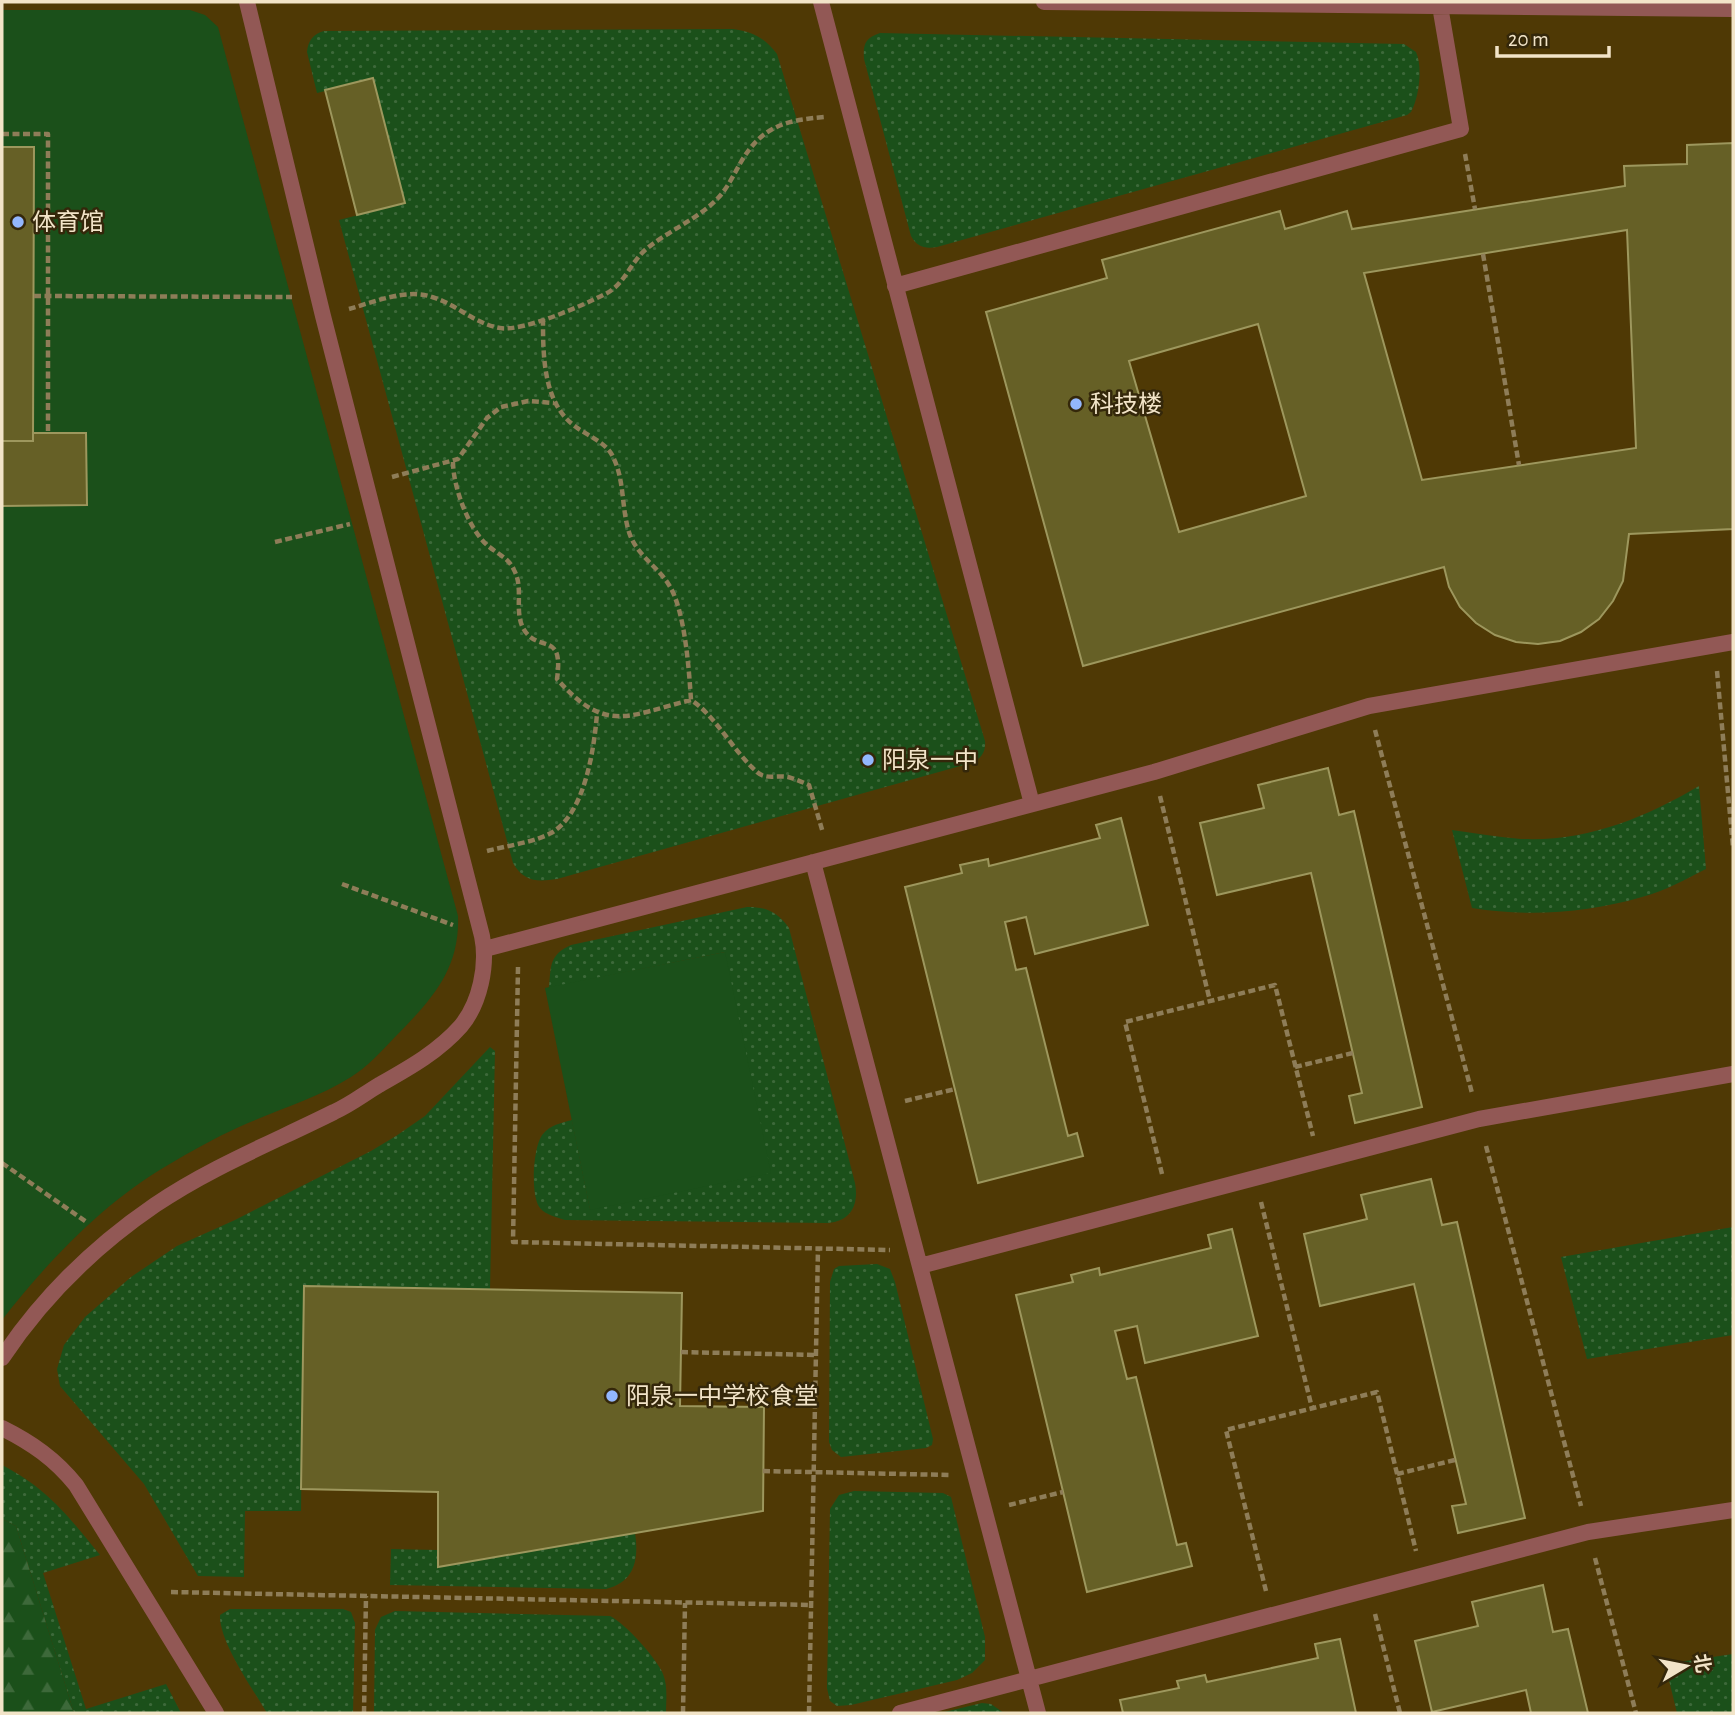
<svg xmlns="http://www.w3.org/2000/svg" width="1735" height="1715" font-family="'Alegreya Sans','Noto Sans SC',sans-serif">
	<style>
		.built { fill: #4f3905 }
		.grass { fill: url(#grass-dots) }
		.forest { fill: url(#forest-firs) }
		.pitch { fill: #1b501a }
		.building { fill: #666026; stroke: #9d975d; stroke-width: 2; fill-rule: evenodd }
		.lines { fill: none; stroke-linecap: round; stroke-linejoin: round }
		.path { stroke: #8e7d58; stroke-width: 4.5; stroke-dasharray: 7 3.5; stroke-linecap: butt }
		.lane { stroke: #925855; stroke-width: 16 }
		.poi-dot { fill: #93b7fd; stroke: #34270a; stroke-width: 2.5 }
		.labels { text-anchor: middle; stroke-width: 5; stroke-linejoin: round; paint-order: stroke }
		.poi-label { font-size: 24px; fill: #f2e4c8; stroke: #34270a; text-anchor: start }
	</style>
	<defs>
		<pattern id="grass-dots" width="8" height="8" patternUnits="userSpaceOnUse" patternTransform="scale(1.75)"><rect width="8" height="8" fill="#1b501a"/><path d="M2 2h.1M6 6h.1" fill="none" stroke="#3d693a" stroke-width="1.8" stroke-linecap="round"/></pattern>
		<pattern id="forest-firs" width="22" height="20" patternUnits="userSpaceOnUse" patternTransform="scale(1.75)"><rect width="22" height="20" fill="#1b501a"/><path d="M5 1l3.5 6h-7zM16 11l3.5 6h-7z" fill="#3d693a"/></pattern>
	</defs>
	<rect width="100%" height="100%" fill="#433004"/>
	<path class="built" d="M2,2H1733V1713H74L16,1526L2,1519Z"/>
	<path class="grass" d="M733,29C753,32 765,38 777,54L985,741C986,752 981,759 971,763L557,879C537,882 524,882 513,863L339,220L405,203L373,79L317,93L307,52C308,41 313,34 324,31Z
		M880,33L1404,44L1416,52C1423,67 1419,98 1411,112L1407,115L937,247C925,249 917,247 911,236L864,59C863,44 865,38 880,33Z
		M1699,786L1706,869C1686,879 1665,891 1642,897C1587,913 1529,917 1472,908L1452,830C1475,833 1498,837 1521,839C1586,842 1645,818 1699,786Z
		M747,907C767,907 777,912 789,928L855,1183C859,1205 851,1221 828,1223L565,1220C556,1217 546,1215 540,1208C530,1196 533,1145 543,1134C550,1125 561,1123 572,1120L590,1209L725,952L549,988C551,966 549,955 571,945Z
		M490,1047L495,1051L490,1290L304,1286L301,1511H245L244,1577L198,1576L144,1484L60,1386L57,1369L64,1345L85,1317L131,1277L177,1246L235,1220L371,1151L396,1136L425,1116Z
		M1733,1227V1335L1587,1359L1561,1257Z
		M877,1264L890,1269L895,1282L933,1439L932,1445L926,1448L841,1457L832,1450L829,1442L830,1282L834,1269L839,1266Z
		M2,1465C48,1489 68,1516 100,1555L43,1573L86,1709L166,1684L181,1713H74L16,1526L2,1519Z
		M854,1491L943,1493L951,1497L985,1637V1660L972,1673L957,1680L851,1705L837,1706L830,1701L827,1688L830,1509L839,1495Z
		M635,1533C639,1559 635,1582 606,1589L390,1585L391,1549L438,1550V1566Z
		M230,1609H343L351,1612L355,1623L353,1713H267C253,1689 219,1642 220,1615Z
		M395,1611L610,1616C624,1622 658,1660 663,1674C668,1686 666,1701 666,1713H374L375,1630L381,1617Z
		M1733,1654V1713H1677L1665,1664Z
		M982,1703L991,1704L1004,1713H940Z"/>
	<path class="forest" d="M2,1519L16,1526L74,1713H2Z"/>
	<path class="pitch" d="M2,10H190L205,15L218,27L458,916C460,971 430,1001 394,1038C381,1052 367,1067 351,1077C316,1099 276,1110 239,1127C215,1138 191,1151 168,1165C103,1203 48,1261 2,1320Z
		M725,952L771,1173L590,1210L545,988Z"/>
	<path class="building" d="M373,78L405,203L357,215L325,90Z
		M1733,143V529L1629,534L1623,581L1613,601L1599,619L1581,632L1560,641L1538,644L1516,642L1495,635L1476,623L1460,607L1449,587L1444,567L1083,666L986,312L1107,278L1102,260L1280,211L1285,229L1347,211L1352,229L1625,186L1624,166L1687,164V145ZM1627,230L1636,448L1422,480L1364,273ZM1258,324L1306,496L1179,532L1129,361Z
		M2,147H34L33,441H2Z
		M33,433H86L87,505L2,506V441H33Z
		M1328,768L1339,815L1354,811L1422,1107L1355,1123L1349,1096L1362,1093L1311,873L1217,895L1200,823L1264,808L1258,785Z
		M1121,818L1148,925L1035,954L1026,917L1005,922L1016,970L1026,968L1068,1136L1077,1133L1083,1156L978,1183L905,887L962,873L960,865L988,859L989,866L1100,838L1096,825Z
		M1431,1179L1442,1225L1457,1222L1525,1518L1458,1533L1452,1506L1466,1504L1414,1284L1320,1306L1304,1234L1367,1219L1361,1195Z
		M1232,1229L1258,1336L1145,1363L1137,1326L1115,1331L1127,1379L1136,1377L1177,1545L1186,1543L1192,1566L1087,1592L1016,1295L1073,1282L1071,1275L1099,1268L1100,1275L1211,1248L1208,1235Z
		M304,1286L682,1293L680,1406L764,1407L763,1511L438,1567V1492L301,1489Z
		M1543,1585L1553,1632L1568,1629L1588,1713H1531L1526,1690L1432,1712L1415,1641L1478,1626L1472,1602Z
		M1340,1639L1356,1713H1123L1120,1700L1179,1688L1177,1681L1205,1675L1207,1682L1318,1658L1315,1644Z"/>
	<g class="lines">
		<path class="path" d="M2,134H48V433
			M1465,154L1475,209
			M1483,254L1519,465
			M34,296L292,297
			M349,309C374,302 407,288 432,297C456,304 475,324 500,328C523,332 584,305 605,294C624,285 630,264 644,251C667,231 697,220 718,198C727,189 734,174 741,162C762,126 786,120 825,117
			M543,319C543,356 543,404 576,427C588,436 607,443 613,457C625,480 621,510 630,535C638,556 658,567 669,585C685,610 689,670 691,700
			M453,462C453,486 468,528 487,545C496,553 509,558 514,570C524,588 514,610 523,628C538,655 564,629 557,679C606,735 629,715 691,700C714,714 734,752 757,772C766,780 777,775 788,777C795,779 802,782 809,785L823,833
			M392,477L458,459L487,418L501,407L528,401L554,403
			M275,542L350,524
			M1717,671L1733,848
			M1375,730L1472,1093
			M1160,796L1210,1001
			M487,851C506,846 535,842 551,833C585,814 594,749 597,714
			M342,884L453,925
			M518,967L513,1242L890,1250
			M1295,1067L1353,1053
			M905,1101L955,1089
			M1486,1146L1581,1506
			M2,1163L88,1223
			M1162,1174L1125,1022L1275,985L1313,1136
			M1261,1202L1312,1408
			M681,1352L815,1355
			M763,1471L949,1475
			M1397,1474L1455,1460
			M1009,1505L1063,1492
			M1595,1558L1636,1713
			M1266,1591L1226,1430L1377,1392L1416,1551
			M171,1592L811,1605
			M1375,1614L1400,1713
			M364,1713L366,1596
			M683,1713L685,1603
			M809,1713L818,1248"/>
		<path class="lane" d="M821,2L1032,804
			M1044,2L1733,9
			M895,286L1461,129L1440,6
			M813,862L1038,1713
			M485,949L1154,772L1369,706L1733,642
			M920,1266L1479,1119L1733,1074
			M2,1358C42,1298 95,1246 155,1205C211,1167 274,1142 334,1112C350,1105 364,1094 379,1085C409,1068 438,1052 461,1026C480,1003 488,965 482,936L323,316L247,2
			M2,1428C32,1443 55,1459 76,1485L216,1713
			M900,1713L1588,1532L1733,1510"/>
	</g>
	<g class="poi-dot">
		<circle cx="18" cy="222" r="7"/>
		<circle cx="1076" cy="404" r="7"/>
		<circle cx="868" cy="760" r="7"/>
		<circle cx="612" cy="1396" r="7"/>
	</g>
	<g class="labels">
		<g class="poi-label">
			<text x="32" y="230">体育馆</text>
			<text x="1090" y="412">科技楼</text>
			<text x="882" y="768">阳泉一中</text>
			<text x="626" y="1404">阳泉一中学校食堂</text>
		</g>
	</g>
	<rect width="1735" height="1715" fill="none" stroke="#f2e4c8" stroke-width="7"/>
	<g transform="translate(1686 1666) rotate(80)" stroke="#34270a" stroke-width="5" paint-order="stroke">
	<path d="M0-5L12 26L0 18L-12 26Z" fill="#f2e4c8"/>
	<text y="-10" font-size="19" font-weight="bold" text-anchor="middle" fill="#f2e4c8">北</text>
	</g>
	<path d="M1497 46v10h112v-10" fill="none" stroke="#f2e4c8" stroke-width="3.5"/>
	<text x="1508" y="46" font-size="21" fill="#f2e4c8" stroke="#34270a" stroke-width="5" paint-order="stroke">20 m</text>
</svg>
